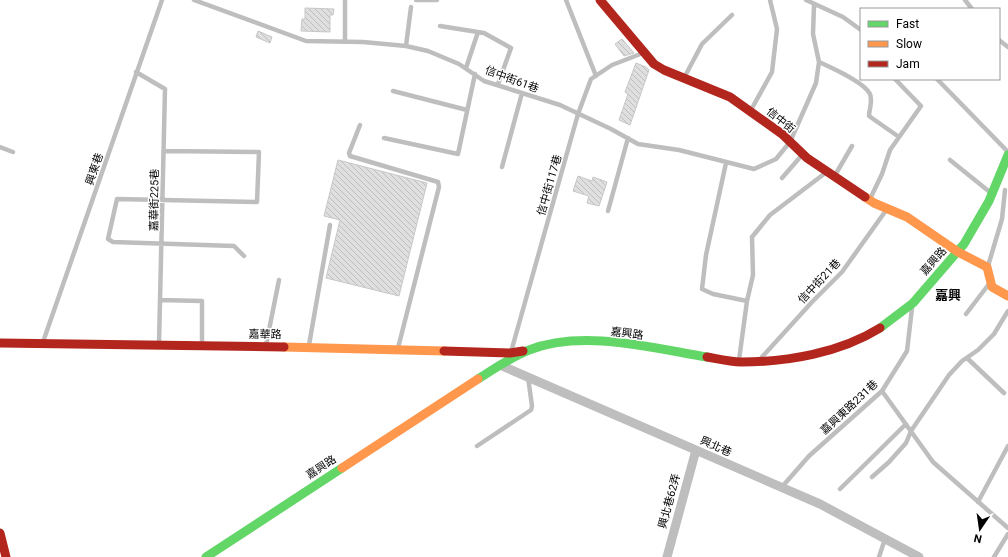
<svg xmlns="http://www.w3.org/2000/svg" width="1008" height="557" font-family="Roboto,'Noto Sans TC',sans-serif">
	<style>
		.building { fill: url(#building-back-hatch); stroke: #c7c7c7 }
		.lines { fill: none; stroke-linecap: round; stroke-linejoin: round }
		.lane { stroke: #bebebe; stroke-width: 4.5 }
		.street { stroke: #bebebe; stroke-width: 9 }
		.fast { stroke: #63d668; stroke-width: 9 }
		.slow { stroke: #ff974d; stroke-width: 9 }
		.jam { stroke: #b3261e; stroke-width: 9 }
		.labels { text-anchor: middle; stroke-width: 3; stroke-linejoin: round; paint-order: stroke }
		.street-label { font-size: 11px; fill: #000; stroke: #fff }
		.quarter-label { font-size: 13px; font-weight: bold; fill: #000; stroke: #fff }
	</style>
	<defs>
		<pattern id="building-back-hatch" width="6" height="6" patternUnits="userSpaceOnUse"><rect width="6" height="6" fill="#dfdfdf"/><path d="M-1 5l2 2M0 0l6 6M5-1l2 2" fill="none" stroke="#bebebe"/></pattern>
	</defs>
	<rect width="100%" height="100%" fill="#fff"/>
	<path class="building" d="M305,8L334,9L333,15H330V32L301,31L302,19H305Z
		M258,31L272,37L270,43L256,37Z
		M622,39L634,53L624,56L615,44Z
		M636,63L646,67L649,70L630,125L619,120L628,94L625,92Z
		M338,160L427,183L399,296L326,278L340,220L324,216Z
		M578,176L592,181L593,177L607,182L599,206L587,203L589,196L573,191Z"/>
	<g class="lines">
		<path class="lane" d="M194,0L306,41L363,42L406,46L428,51L459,64L484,81L560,105L611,129L638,144L679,150L754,169L776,159L790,142L816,83L819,62L813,34L814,5
			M416,0H437
			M566,0L596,76
			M806,0L843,17L861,30
			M965,0L972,9
			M440,26L484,33L511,48L498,84
			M999,40L1008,47
			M345,41V0
			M406,46L411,7
			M819,62C832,68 864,82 870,94C873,102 869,109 869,116L899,137
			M466,68L478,32
			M136,72L165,89L159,343
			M684,78L702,44L732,15
			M937,79L1008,152
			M393,91L467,110
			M751,110L772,72L777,29L770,0
			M360,125L349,153L350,156L438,182L439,187L398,348
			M384,138L458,154L475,74
			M0,147L13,152
			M164,151L259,152L257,202L117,199L108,239L113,242L234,246L244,256
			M950,160L991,193
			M726,163L706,255L702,289L713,294L747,301
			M502,167L522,93
			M834,177L852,146
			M782,178L802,155
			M870,199L882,174L890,150L921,106L895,79
			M608,211L628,138
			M988,266L1002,219L1005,190
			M160,300L202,301V344
			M966,314L989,284
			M43,342L162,0
			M266,345L279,280
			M309,345L330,225
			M511,352L578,114L591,79L612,65L643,53
			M762,357L812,302L842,272L887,209
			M967,358L1004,393
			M739,360L747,301L753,275L752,237L770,215L824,174
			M882,391L933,462L1008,528
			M477,446L531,410L532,406L528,377
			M872,477L889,462L906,443L911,431L949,375L962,361L978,350L994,334L1008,311
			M781,488L809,456L882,391L907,351L912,308
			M840,489L906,424
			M978,502L1008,446
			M879,557L885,539
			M994,557L1008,534"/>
		<path class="street" d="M500,365L820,504L919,557
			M667,557L696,450"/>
		<path class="fast" d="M880,328L913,303L964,244L989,201L1008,155
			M478,379C494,369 511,357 529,350C582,329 652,348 707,357
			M206,557L342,468"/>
		<path class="slow" d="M865,197L874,203L907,217L958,252L987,267L992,287L1008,296
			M284,347L444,351
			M342,468L478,379"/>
		<path class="jam" d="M600,0L654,64L664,70L730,97L782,134L807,158L865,197
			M0,343L284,347
			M444,351L510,353L523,351
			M707,357C718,359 730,362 741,362C787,362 840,353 880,328
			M0,533L6,557"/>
	</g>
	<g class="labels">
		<g class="street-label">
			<text transform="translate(512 79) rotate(20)" y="4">信中街61巷</text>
			<text transform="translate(781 120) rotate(39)" y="4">信中街</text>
			<text transform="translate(94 169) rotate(-71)" y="4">興東巷</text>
			<text transform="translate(549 185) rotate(-74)" y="4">信中街117巷</text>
			<text transform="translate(154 200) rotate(-89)" y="4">嘉華街225巷</text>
			<text transform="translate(933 261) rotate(-49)" y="4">嘉興路</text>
			<text transform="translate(819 281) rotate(-47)" y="4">信中街21巷</text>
			<text transform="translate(627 333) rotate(7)" y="4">嘉興路</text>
			<text transform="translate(265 334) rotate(1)" y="4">嘉華路</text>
			<text transform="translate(849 407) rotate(-43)" y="4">嘉興東路231巷</text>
			<text transform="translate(716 446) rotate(24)" y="4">興北巷</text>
			<text transform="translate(321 467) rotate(-33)" y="4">嘉興路</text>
			<text transform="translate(669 501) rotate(-75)" y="4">興北巷62弄</text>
		</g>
		<g class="quarter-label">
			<text x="948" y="300">嘉興</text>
		</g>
	</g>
	<rect x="860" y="8" width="140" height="72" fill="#ffffff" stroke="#999999"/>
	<rect x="868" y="21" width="20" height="6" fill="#63d668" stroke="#999999"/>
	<text x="896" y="28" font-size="12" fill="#000000">Fast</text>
	<rect x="868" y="41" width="20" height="6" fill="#ff974d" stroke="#999999"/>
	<text x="896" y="48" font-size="12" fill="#000000">Slow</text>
	<rect x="868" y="61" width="20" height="6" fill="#b3261e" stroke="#999999"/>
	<text x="896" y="68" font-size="12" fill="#000000">Jam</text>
	<g transform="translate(980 529) rotate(193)" stroke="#ffffff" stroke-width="3" paint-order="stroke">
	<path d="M0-3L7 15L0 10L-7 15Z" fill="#000000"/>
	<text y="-6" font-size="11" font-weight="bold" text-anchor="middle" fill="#000000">N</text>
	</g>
</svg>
